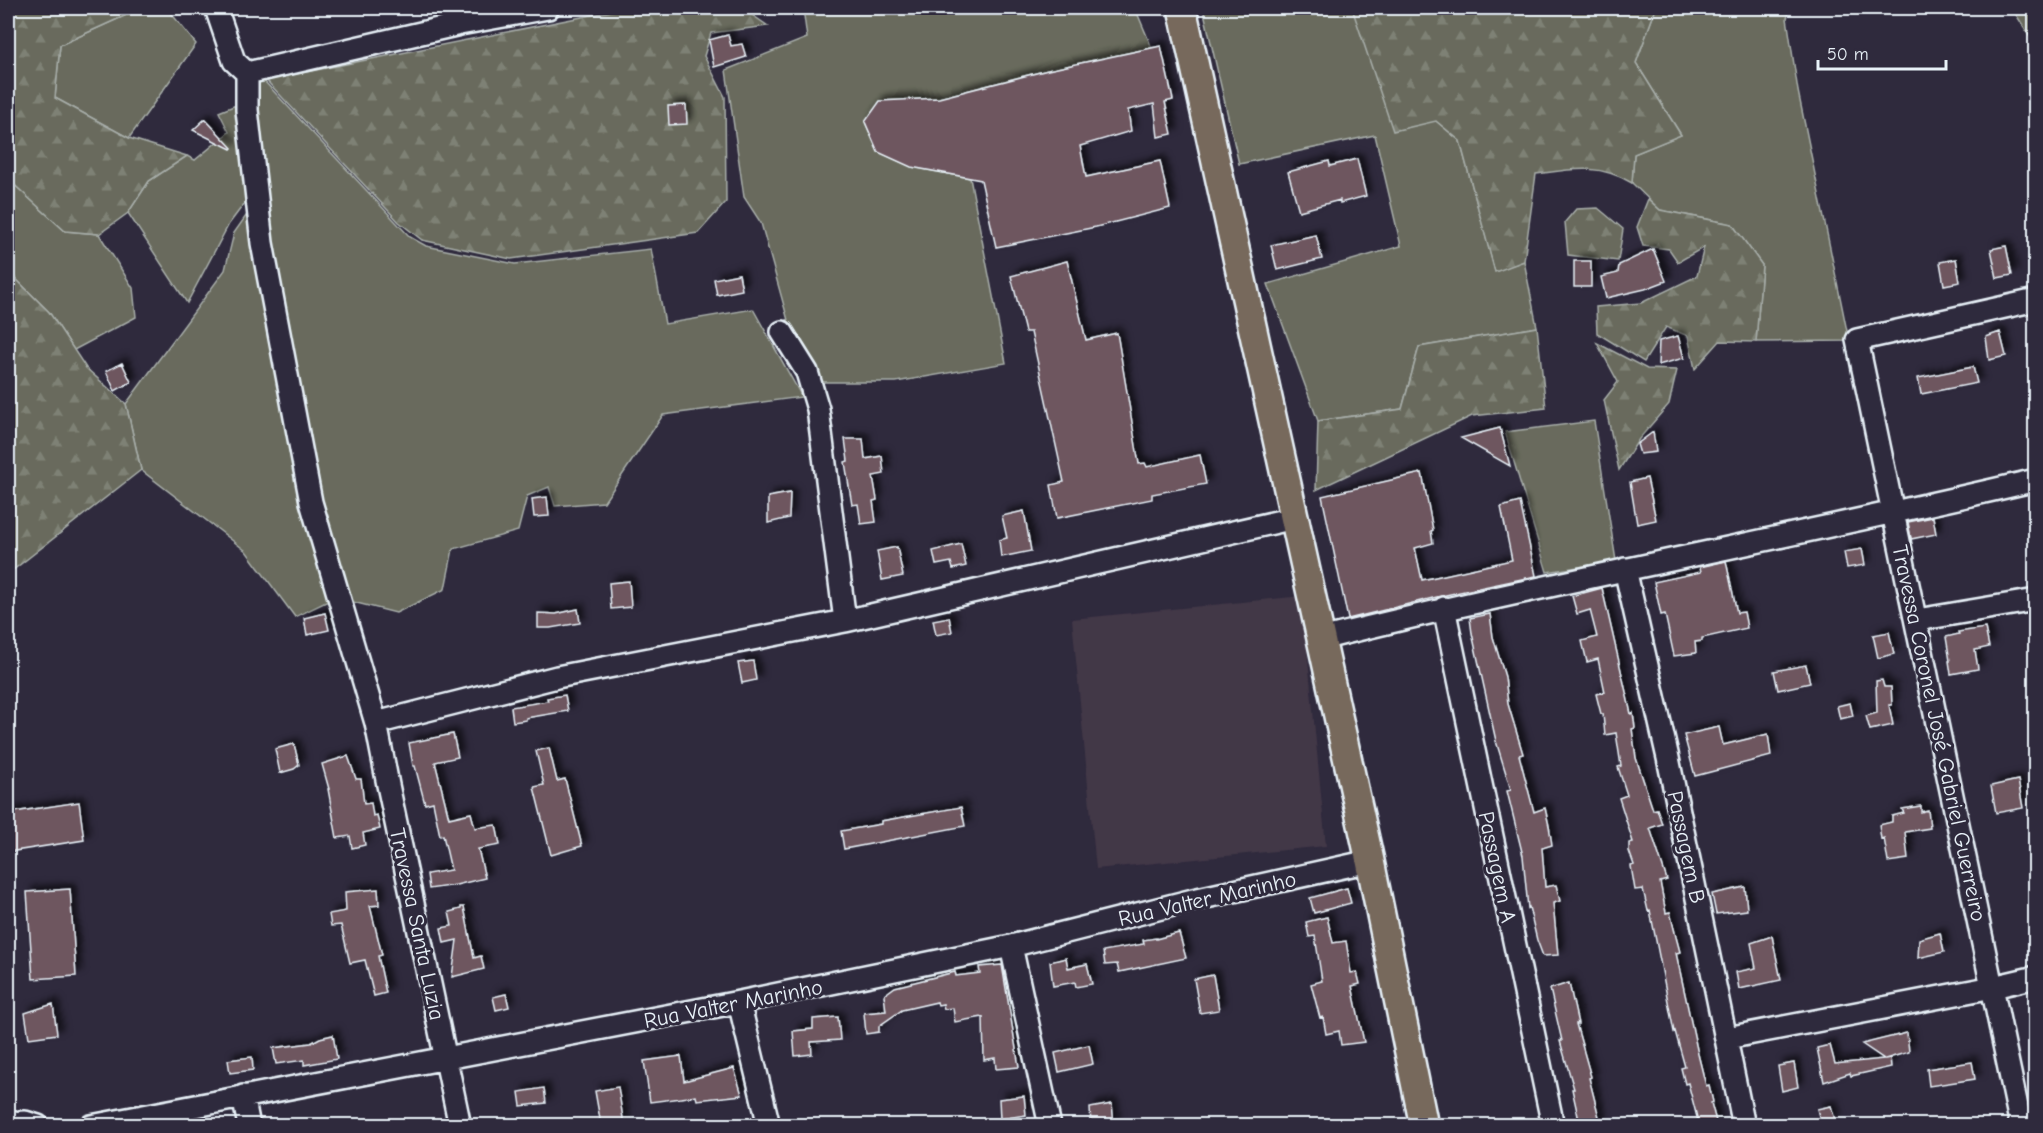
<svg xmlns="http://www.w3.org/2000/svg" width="2043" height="1133" font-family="'Comic Neue',sans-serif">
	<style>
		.built { fill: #423747 }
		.grass { fill: #696b5d; stroke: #a8aeaa; stroke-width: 1.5 }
		.forest { fill: url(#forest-firs); stroke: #a8aeaa; stroke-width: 1.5 }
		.building { fill: #6e565f; stroke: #e8f1f8; stroke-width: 1.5; filter: url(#shadow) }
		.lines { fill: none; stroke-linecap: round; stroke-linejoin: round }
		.minor-casing { stroke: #e8f1f8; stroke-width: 26 }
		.major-casing { stroke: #e8f1f8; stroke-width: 32 }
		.minor { stroke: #2f2a3d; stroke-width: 21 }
		.major { stroke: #77695c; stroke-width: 27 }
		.labels { text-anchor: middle; stroke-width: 6; stroke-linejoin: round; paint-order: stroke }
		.street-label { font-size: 22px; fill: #e8f1f8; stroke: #2f2a3d }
	</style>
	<defs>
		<pattern id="forest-firs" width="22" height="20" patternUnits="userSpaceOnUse" patternTransform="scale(1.5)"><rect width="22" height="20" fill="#696b5d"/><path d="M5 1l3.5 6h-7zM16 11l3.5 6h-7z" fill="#7e8175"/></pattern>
		<filter id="shadow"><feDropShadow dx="5.5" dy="-5.5" stdDeviation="3" flood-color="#0009"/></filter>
	</defs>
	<rect width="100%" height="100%" fill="#2f2a3d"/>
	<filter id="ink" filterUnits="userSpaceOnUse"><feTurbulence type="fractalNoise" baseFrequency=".0167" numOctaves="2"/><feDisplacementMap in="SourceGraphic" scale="12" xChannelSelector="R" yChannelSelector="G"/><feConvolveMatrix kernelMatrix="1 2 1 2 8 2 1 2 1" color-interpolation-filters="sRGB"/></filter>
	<g filter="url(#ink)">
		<path class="built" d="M1302,596L1326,846L1096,869L1072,619Z"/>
		<path class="grass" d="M142,8H167L196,44L129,138L55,98L60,45Z
			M803,8H1135L1152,48L1048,70L939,98L880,102L865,122L878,152L912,167L970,178L1006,363L896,382H816L789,324L761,223L744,197L726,70L807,38Z
			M1203,8H1352L1436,121L1460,141L1495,271L1524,261L1537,327L1419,347L1402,409L1318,421L1268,284L1401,246L1375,135L1239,164Z
			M1656,8H1791L1787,18L1798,91L1849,341L1756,342L1762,265L1732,224L1660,210L1632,183L1634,154L1681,135L1636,63Z
			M2007,8H2035V44L2013,10Z
			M251,81H264L410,237L426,246L515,264L651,249L665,324L753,309L802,397L663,415L604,502L555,506L549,487L527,496L518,531L453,549L445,589L396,613L353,602H326L295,617L246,551L141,470L126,404L225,270L234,233L263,192Z
			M236,105L253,192L229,224L187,303L128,213L149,181L187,156L195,160L229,132L219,112Z
			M8,179L65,231L99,234L133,288L136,317L74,350L49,312L8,271Z
			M1594,421L1616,561L1547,572L1505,432Z"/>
		<path class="forest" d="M8,8H142L60,45L55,98L129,138L187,156L149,181L128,213L99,234L65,231L8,179Z
			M627,8H742L768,26L711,33L704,56L725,97L726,202L698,233L511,259L422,240L399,222L266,80Z
			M1352,8H1656L1636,63L1681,135L1634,154L1632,183C1598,163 1573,169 1536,174L1524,261L1495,272L1460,141L1436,121L1393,131Z
			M1648,199L1660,210L1732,224L1762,265L1756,342L1720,341L1695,369L1688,336L1666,327L1644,362L1597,333L1596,307L1641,303L1697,276L1704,247L1678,262L1669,249L1643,246L1637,227Z
			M1598,208L1623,229L1618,261L1568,255L1565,222L1576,209Z
			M8,271L49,312L86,368L126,404L141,470L8,574Z
			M1537,327L1546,408L1472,416L1316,490L1318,421L1402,409L1419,347Z
			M1597,343L1647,369L1677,370L1669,404L1639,439L1619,470L1604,400L1618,382Z"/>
		<path class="building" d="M728,35L731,46L742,44L746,57L714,67L709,40Z
			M1161,46L1173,100L1165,102L1172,134L1158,137L1154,104L1128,110L1131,131L1080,146L1086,177L1160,161L1170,208L1096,227L996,247L981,180L911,167L878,152L865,122L880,101L939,98L1048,70Z
			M686,105L687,124L669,125L668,106Z
			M205,119L232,148L231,149L193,130Z
			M1357,159L1366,196L1340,203V200L1299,211L1288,172L1329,161L1330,166Z
			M1316,235L1322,259L1277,270L1271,245Z
			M2006,246L2012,275L1997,278L1991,249Z
			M1653,249L1666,281L1645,289L1606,298L1601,277L1618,273L1619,265Z
			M1956,259L1960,282L1944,285L1940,262Z
			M1067,261L1086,340L1117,333L1139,464L1145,463L1147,467L1200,455L1206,484L1152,494V499L1057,518L1051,485L1064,482L1031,332H1025L1011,276Z
			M1574,261H1591V287H1574Z
			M739,274L742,290L717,295L714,279Z
			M2000,332L2006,356L1989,360L1986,337Z
			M1678,336L1684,358L1658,365L1659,341Z
			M122,363L131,382L115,391L106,371Z
			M1973,367L1977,383L1921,394L1918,378Z
			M1500,428L1510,466L1461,438Z
			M1653,432L1656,452L1640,454L1637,444Z
			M845,439H863L865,459L882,456L884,474L873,476L877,500L873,501L876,522L861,524L858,504L852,505L845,462L848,461Z
			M1422,473L1433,530L1431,531L1433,543L1415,548L1422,580L1512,560L1501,507L1520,502L1536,576L1441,596L1348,619L1322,496Z
			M1647,478L1656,520L1637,524L1630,482Z
			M790,493L789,518L768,523V497Z
			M547,497L549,516L534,517L532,499Z
			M1024,511L1031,551L1001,557L999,540L1007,538L1002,516Z
			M1933,517L1936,534L1911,539L1908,522Z
			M961,544L966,566L953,569L951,562L936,565L933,551Z
			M897,547L903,576L882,580L877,551Z
			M1862,549L1865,565L1847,568L1844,552Z
			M1726,561L1737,613L1744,612L1747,628L1702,638V641L1695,642L1696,653L1674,656L1665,614L1661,615L1654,582L1701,572L1700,567Z
			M629,581L631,607L611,609L609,583Z
			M1602,588L1631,714L1633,713L1635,728L1632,729L1636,758L1653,810L1657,809L1662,824L1650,828L1667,880L1660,882L1666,913L1670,912L1676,937L1680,952L1676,953L1698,1054L1706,1086L1709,1085L1713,1102L1711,1103L1717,1125H1699L1688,1083L1685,1084L1681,1068L1685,1067L1675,1031L1674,1032L1650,910L1648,911L1643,889L1635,890L1631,866L1634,865L1629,851V843L1633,842L1619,798L1627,795L1618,767L1621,766L1616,733L1605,735L1603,714H1601L1596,694L1605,692L1598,659L1587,662L1582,641L1597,637L1590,610L1577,614L1572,596Z
			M578,609L580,623L550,628H538V613L556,614Z
			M325,613L329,630L307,635L304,618Z
			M1490,614L1493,637L1505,677L1508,704L1523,754L1519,755L1534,812L1545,808L1549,826L1552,845L1542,848L1545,887L1556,885L1560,901L1553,903L1558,955L1543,956L1537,940L1529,907L1528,908L1523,856L1507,791L1511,790L1496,741L1472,633L1470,618Z
			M949,617L952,632L936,635L933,620Z
			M1985,628L1989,647L1975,650L1978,669L1951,674L1949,661H1950L1946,637L1959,634L1958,632Z
			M1889,632L1894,654L1878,658L1873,635Z
			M753,661L756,680L742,683L738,663Z
			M1806,665L1810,683L1778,690L1774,671Z
			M1882,680L1884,687H1891L1892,705H1889L1893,725L1870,730L1866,716L1877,713L1876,681Z
			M565,695L568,711L526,718V720L513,722L511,707L548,701L547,698Z
			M1850,703L1853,716L1840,719L1837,706Z
			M1719,727L1723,745L1768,734L1771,756L1695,776L1684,735Z
			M453,734L458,757L435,762L449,818L471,813L475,828L496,825L500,845L478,849L485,878L456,885L429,889L427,874L451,870L443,835L440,836L433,802L425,804L415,766H413L409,743Z
			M294,744L299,765L294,769L280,773L275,749Z
			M549,748L557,781L565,779L582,846L551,855L534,787L544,785L536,751Z
			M348,756L356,779H361L364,804L371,803L373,816L377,815L380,829L363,833L365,845L352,848L350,836L337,838L328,789H329L322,764Z
			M2018,780L2023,808L1996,813L1991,786Z
			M79,802L84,840L8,852V813Z
			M1921,806V812L1928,810L1930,828L1905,832L1908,859L1888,862L1884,838L1881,839L1879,825L1892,822V816L1904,813L1902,809Z
			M961,807L965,826L844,849L841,831L881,824V821Z
			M1745,887L1747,910L1716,914L1712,894Z
			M1347,888L1351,903L1314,913L1310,898Z
			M70,889L76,976L33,979L27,892Z
			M378,889L379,905L370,906L382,955L378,956L386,993L374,996L365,960L350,963L341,925L331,926L329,914L346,911L345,892Z
			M461,907H464L474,958L481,956L484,969L452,977L457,940L444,943L441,928L452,926L449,912L461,909Z
			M1327,917L1333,943L1346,941L1351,973L1357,972L1360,984L1352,986L1364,1042L1341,1045L1339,1031L1326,1034L1323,1017L1320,1018L1311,984L1322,981L1315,936L1309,937L1306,922Z
			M1179,933L1186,958L1119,972L1117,964L1105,965L1103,951L1144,944L1143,940L1156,938V939Z
			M1940,933L1944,952L1918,958L1919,939Z
			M1772,936L1781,980L1739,989L1736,972L1756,968L1751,943Z
			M1066,958L1068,968L1087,964L1092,984L1076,987L1075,982L1053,986L1050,962Z
			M1002,965L1019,1067L996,1069L995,1058L984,1060L983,1017L955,1022L953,1008L944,1009L943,1004L938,1005L937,1002L902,1010L879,1026V1032L866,1034L864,1013L886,1011L884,995L895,987L955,972L956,976L980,973L979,967Z
			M1213,975L1219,1010L1200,1013L1194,979Z
			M1569,983L1578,1024H1576L1591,1077L1589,1078L1601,1125H1580L1572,1089H1574L1560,1041H1562L1550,989Z
			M506,994L509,1007L496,1010L493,997Z
			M53,1004L57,1034L29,1038L25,1013Z
			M838,1017L840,1040L811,1042L812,1054L795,1056L793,1031L813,1029V1019Z
			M1907,1033L1909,1052L1885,1059L1890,1058L1891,1067L1851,1076L1850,1073L1824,1082L1817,1048L1830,1045L1835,1064L1884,1059L1862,1044Z
			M333,1035L337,1059L304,1065V1060L276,1064L273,1048L311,1043L320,1038Z
			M1089,1045L1093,1064L1059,1072L1055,1053Z
			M681,1056L684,1081L734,1068L742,1095L697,1100L696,1096L650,1102L644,1061Z
			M252,1057L253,1070L230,1073L228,1060Z
			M1972,1062L1975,1079L1929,1086L1927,1069Z
			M1794,1063L1798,1087L1782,1091L1778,1066Z
			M618,1087L624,1125H601L595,1091Z
			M544,1088L546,1103L521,1106L519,1092Z
			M1024,1096L1026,1115L1000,1119L999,1099Z
			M1112,1104L1114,1125H1091L1090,1108Z
			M1831,1106L1835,1120L1821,1124L1817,1109Z"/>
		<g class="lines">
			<defs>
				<path id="minor" d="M216,8L234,61L247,73L460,24L548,8
					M247,73V110L262,243L311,502L376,723L388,785L460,1126
					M782,332L807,372L818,409L845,621
					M1625,569L1668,758L1744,1126
					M1444,608L1553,1126
					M1917,620L2036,600
					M1321,639C1558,580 1798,536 2036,480
					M376,723L557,677L845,621L1294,518
					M1011,946L1050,1126
					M739,1002L769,1126
					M1727,1038L1993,987L2036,977
					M243,1096L249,1126
					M8,1123L25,1122L38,1126
					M91,1126L739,1002L1011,946L1193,900L1370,861
					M2021,1126L1857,340L2036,300"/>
				<path id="major" d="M1182,8L1370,861L1424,1126"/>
			</defs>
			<use href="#minor" class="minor-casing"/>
			<use href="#major" class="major-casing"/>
			<use href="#minor" class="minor"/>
			<use href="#major" class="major"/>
		</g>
	</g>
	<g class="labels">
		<g class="street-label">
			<text transform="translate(1940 733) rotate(78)" y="8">Travessa Coronel José Gabriel Guerreiro</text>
			<text transform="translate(1687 847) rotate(78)" y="8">Passagem B</text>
			<text transform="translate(1498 867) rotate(78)" y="8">Passagem A</text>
			<text transform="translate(1207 898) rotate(-13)" y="8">Rua Valter Marinho</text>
			<text transform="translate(418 924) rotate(78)" y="8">Travessa Santa Luzia</text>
			<text transform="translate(733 1003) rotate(-11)" y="8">Rua Valter Marinho</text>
		</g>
	</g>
	<rect width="2043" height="1133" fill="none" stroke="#2f2a3d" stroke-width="30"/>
	<rect x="15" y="15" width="2013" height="1103" fill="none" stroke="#e8f1f8" stroke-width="2" filter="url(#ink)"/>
	<path d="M1818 60v9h128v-9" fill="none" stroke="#e8f1f8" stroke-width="3"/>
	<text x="1827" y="60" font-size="18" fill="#e8f1f8" stroke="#2f2a3d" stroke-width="4.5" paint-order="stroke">50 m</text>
</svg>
